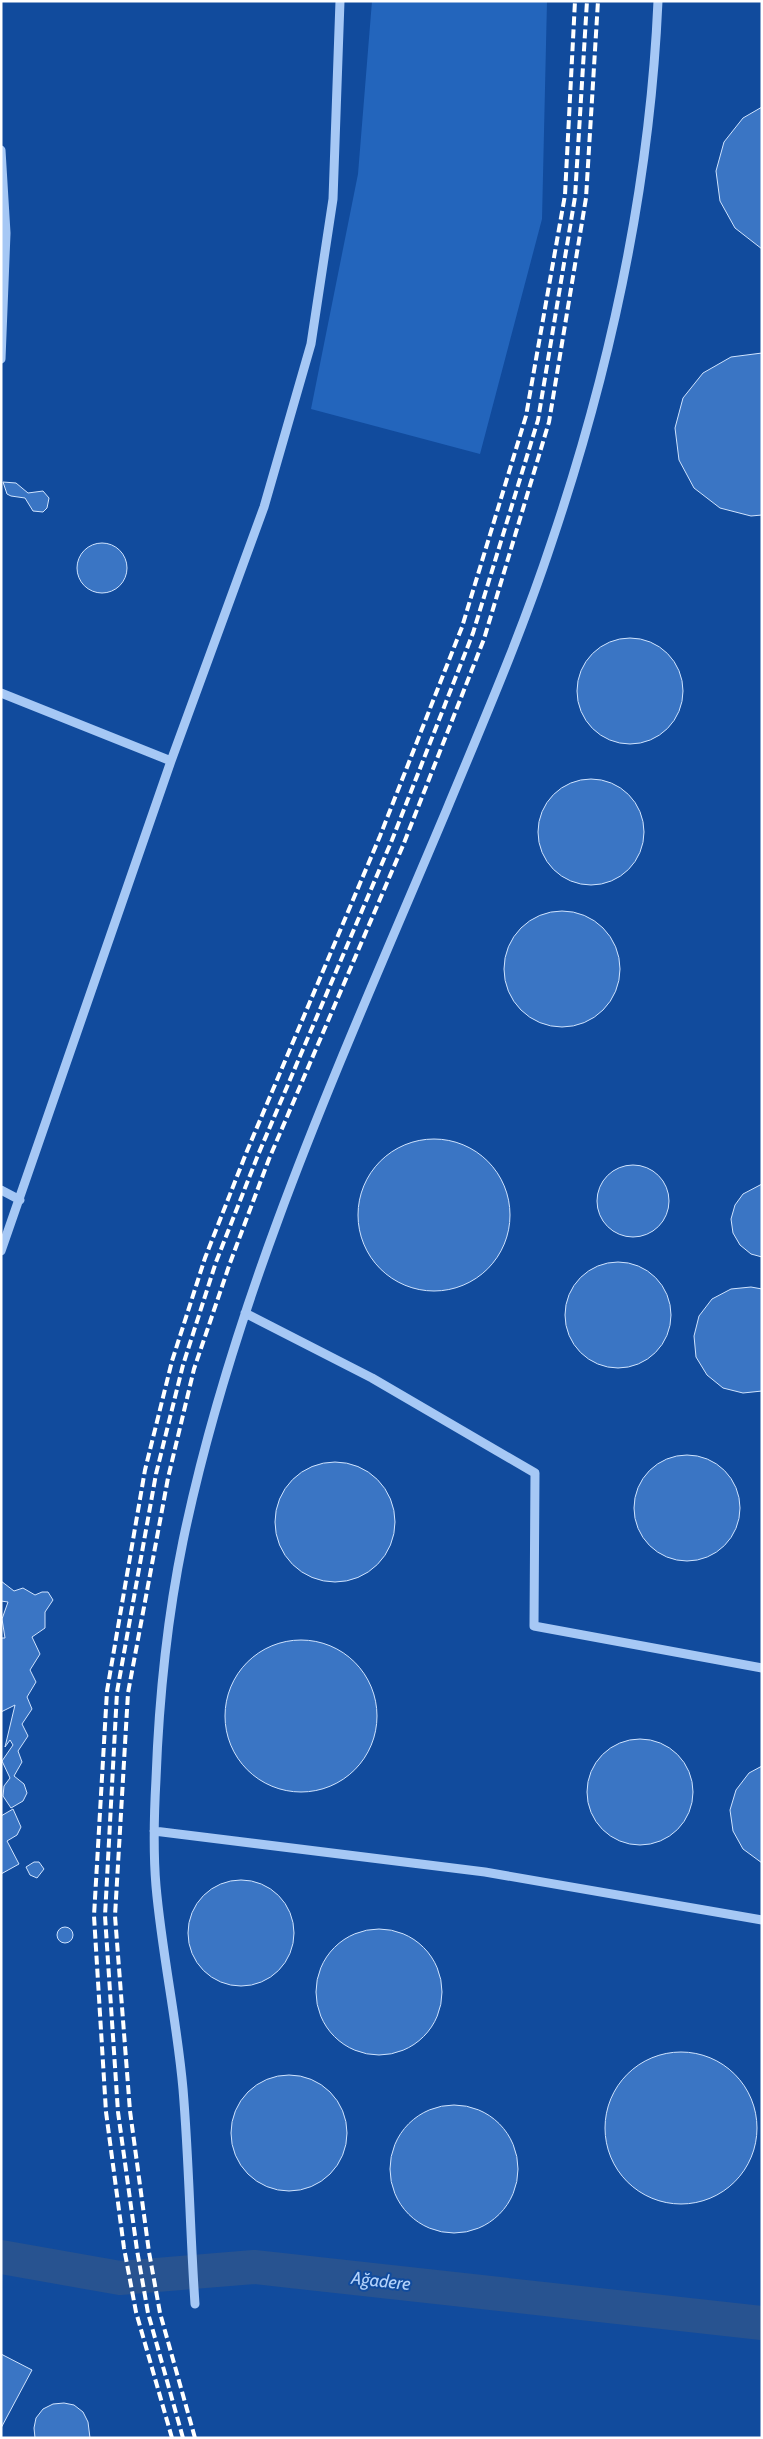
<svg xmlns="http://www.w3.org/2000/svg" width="763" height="2439" font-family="Cabin,sans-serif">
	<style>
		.green { fill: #2365bc }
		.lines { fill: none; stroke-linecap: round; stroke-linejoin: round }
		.river { stroke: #285390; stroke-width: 34 }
		.building { fill: #3a75c4; stroke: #cfe3fe }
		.minor { stroke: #a6c8f5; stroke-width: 9 }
		.rail { stroke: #fff; stroke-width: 4; stroke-dasharray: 9 4; stroke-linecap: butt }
		.labels { text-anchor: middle; stroke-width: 4; stroke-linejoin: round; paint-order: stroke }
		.water-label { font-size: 18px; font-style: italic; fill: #b3d2fb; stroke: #114b9d }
	</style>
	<rect width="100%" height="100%" fill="#114b9d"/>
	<path class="green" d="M372,1H547L542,219L480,454L311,409L358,174Z"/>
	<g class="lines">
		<path class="river" d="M1,2257L120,2278L254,2267L762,2323"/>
	</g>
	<path class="building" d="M762,107V249L735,228L720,201L716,171L724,142L743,118Z
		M762,353V515L751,516L720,508L694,488L679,460L675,428L683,398L703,373L731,357Z
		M3,482L16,483L28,493L43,491L49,498L47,508L43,512L33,511L25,498L11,496L7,494Z
		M77 568a25 25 0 1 1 50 0a25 25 0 1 1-50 0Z
		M577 691a53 53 0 1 1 106 0a53 53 0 1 1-106 0Z
		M538 832a53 53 0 1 1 106 0a53 53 0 1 1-106 0Z
		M504 969a58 58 0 1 1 116 0a58 58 0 1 1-116 0Z
		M358 1215a76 76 0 1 1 152 0a76 76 0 1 1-152 0Z
		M597 1201a36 36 0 1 1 72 0a36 36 0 1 1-72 0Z
		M762,1184V1257L751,1254L740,1245L733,1233L731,1219L735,1205L743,1194Z
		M565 1315a53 53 0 1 1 106 0a53 53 0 1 1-106 0Z
		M751,1287L762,1289V1391L743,1393L723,1388L707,1375L696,1357L694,1336L699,1316L712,1299L731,1289Z
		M634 1508a53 53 0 1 1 106 0a53 53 0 1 1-106 0Z
		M275 1522a60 60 0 1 1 120 0a60 60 0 1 1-120 0Z
		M1,1581L14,1591L23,1588L35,1595L42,1592H48L53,1600L45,1612V1628L32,1637L40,1654L30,1670L36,1682L27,1697L32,1709L22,1724L28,1736L18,1751L22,1762L14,1776L24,1784L27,1793L23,1801L11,1808L3,1796L4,1786L10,1778L2,1761L13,1745L10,1740L5,1747L15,1705L1,1712V1638H5L2,1619L8,1602L1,1601Z
		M225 1716a76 76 0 1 1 152 0a76 76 0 1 1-152 0Z
		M587 1792a53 53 0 1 1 106 0a53 53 0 1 1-106 0Z
		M762,1766V1863L743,1849L733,1831L730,1810L736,1790L749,1773Z
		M13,1809L21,1827L17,1835L7,1841L19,1864L1,1874V1816Z
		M34,1862H39L44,1869L37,1878L30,1875L26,1867Z
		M188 1933a53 53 0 1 1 106 0a53 53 0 1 1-106 0Z
		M57 1935a8 8 0 1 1 16 0a8 8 0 1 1-16 0Z
		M316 1992a63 63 0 1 1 126 0a63 63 0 1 1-126 0Z
		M605 2128a76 76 0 1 1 152 0a76 76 0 1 1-152 0Z
		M231 2133a58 58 0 1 1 116 0a58 58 0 1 1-116 0Z
		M390 2169a64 64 0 1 1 128 0a64 64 0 1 1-128 0Z
		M1,2354L32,2370L1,2428Z
		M64,2403L74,2405L83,2412L88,2422L90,2438H35L34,2428L36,2418L43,2409L53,2404Z"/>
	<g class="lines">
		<path class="minor" d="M1,150L6,233L1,359
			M1,693L171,761
			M1,1190L20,1200
			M1,1251L171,761L264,507L311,344L333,199L340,1
			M245,1313L372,1378L535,1473L534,1626L762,1668
			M154,1831L485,1872L762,1920
			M195,2304C190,2232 189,2160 183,2089C177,2021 162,1954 156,1886C153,1851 154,1815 156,1779C159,1698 167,1619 183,1541C236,1286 347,1047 447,809C484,720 522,632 552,541C611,366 650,185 658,1"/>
		<path class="rail" d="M172,2438L136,2312L124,2248L106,2112L94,1916L107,1691L145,1470L172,1361L205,1258L247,1151L380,836L462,627L526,416L565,195L575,1
			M183,2438L148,2313L137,2250L118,2112L105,1916L117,1692L156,1474L183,1365L216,1262L258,1155L392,840L473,633L538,420L575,197L587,1
			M195,2438L160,2313L149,2252L130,2111L115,1916L128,1693L168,1478L194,1369L230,1263L269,1159L404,843L484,639L549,422L586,198L598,1"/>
	</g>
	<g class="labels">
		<g class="water-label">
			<text transform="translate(381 2281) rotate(6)" y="6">Ağadere</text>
		</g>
	</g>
	<rect width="763" height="2439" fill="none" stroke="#ffffff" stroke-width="5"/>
</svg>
